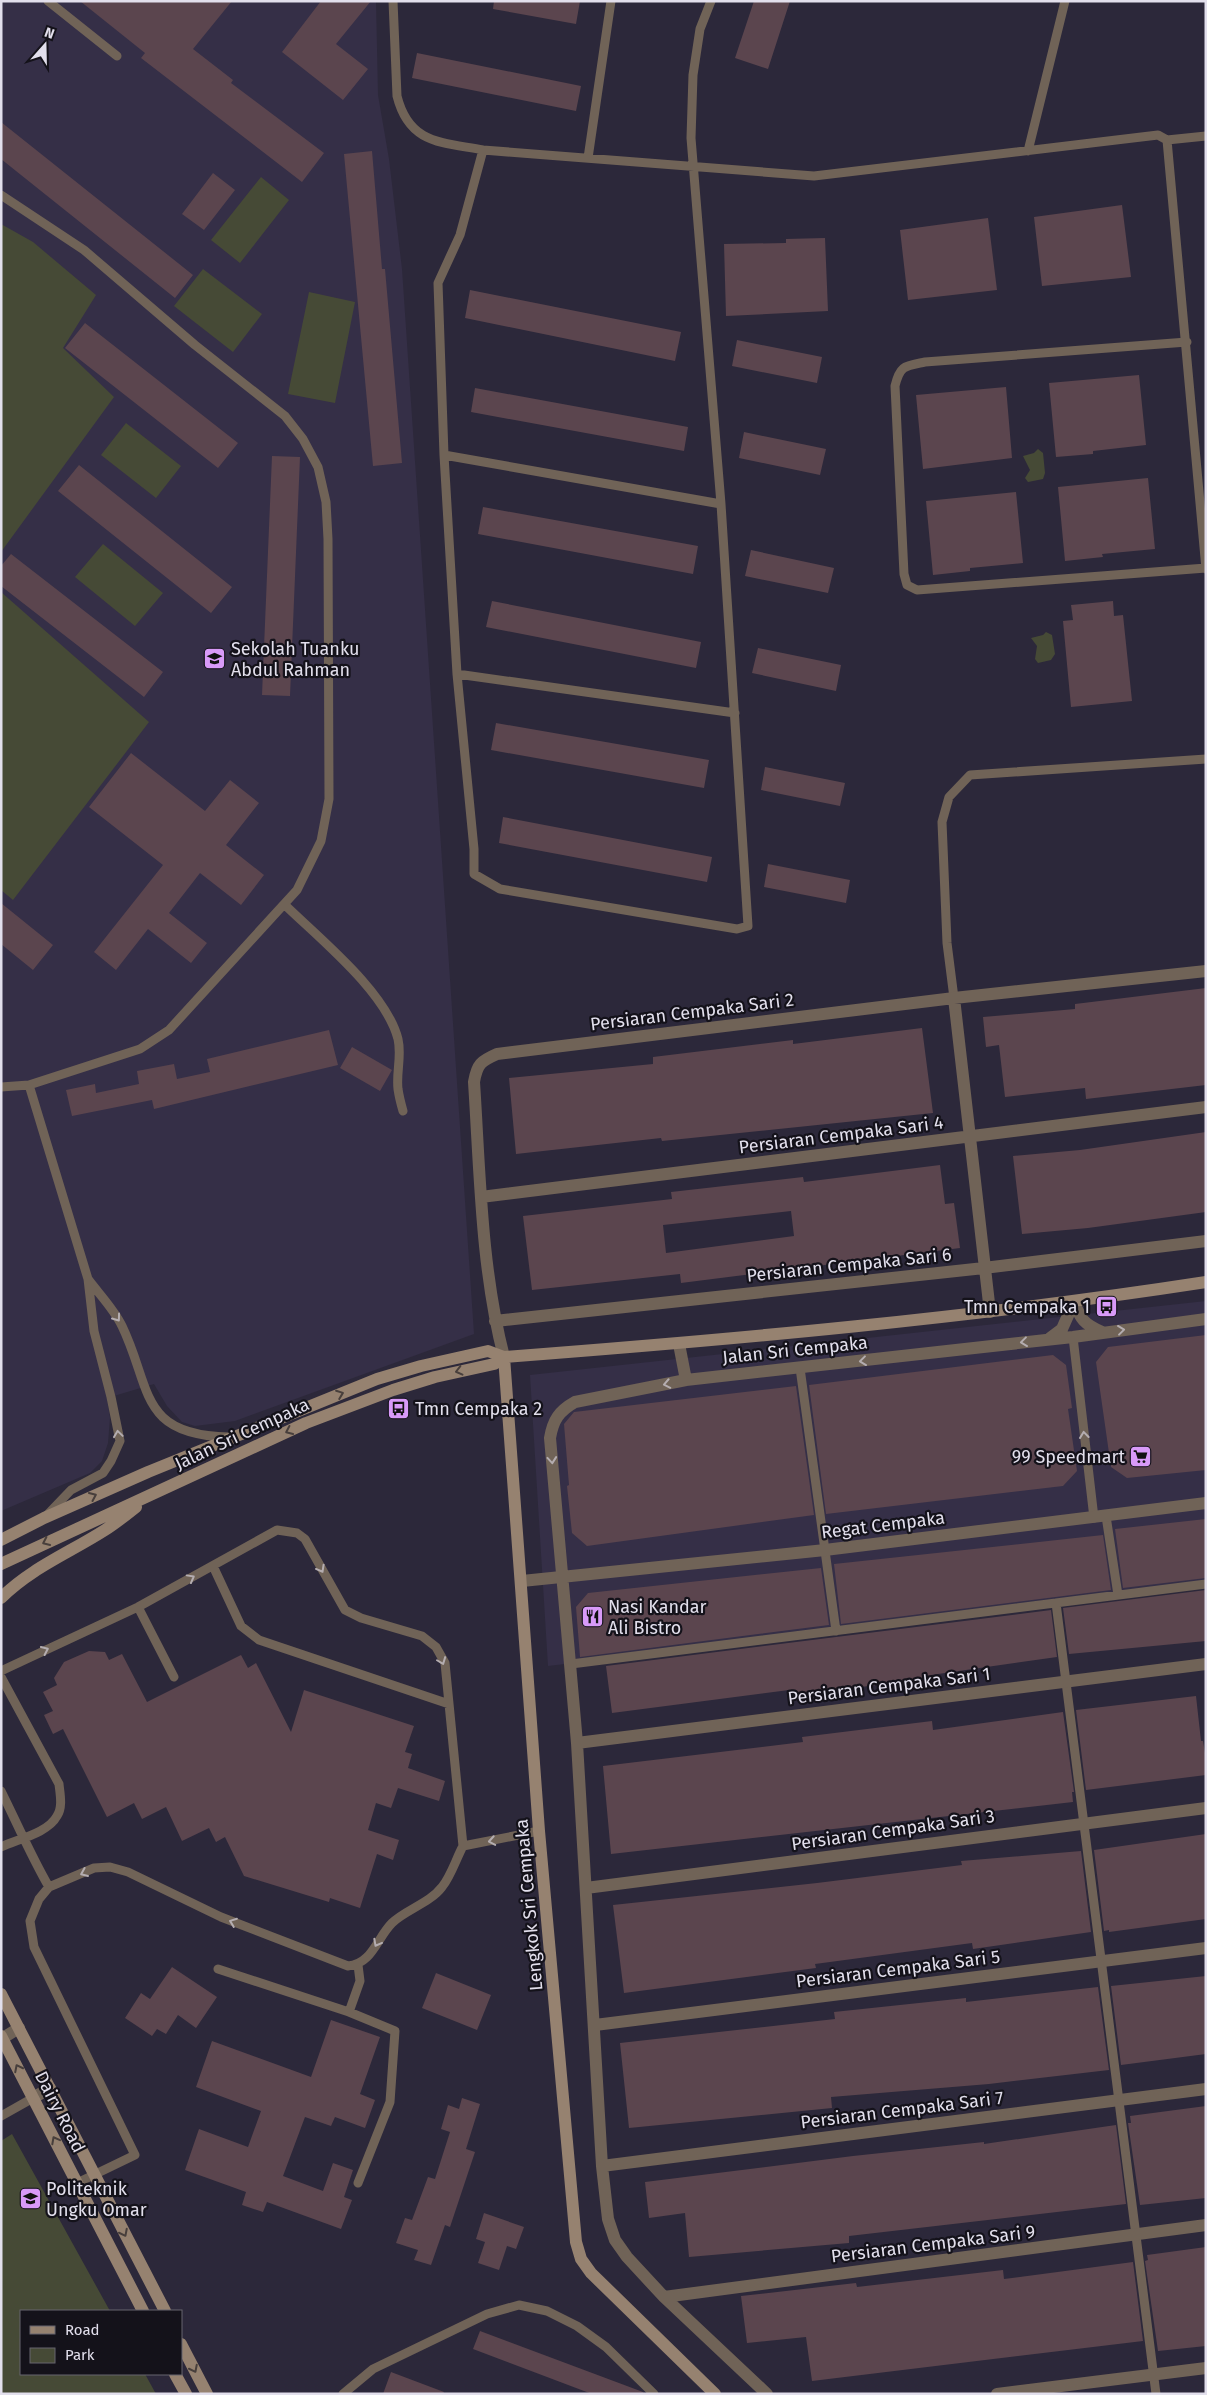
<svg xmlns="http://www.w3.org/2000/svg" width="1207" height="2395" font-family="'Fira Sans',sans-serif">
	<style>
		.built { fill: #352f47 }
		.green { fill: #464a36 }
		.building { fill: #5b454e; fill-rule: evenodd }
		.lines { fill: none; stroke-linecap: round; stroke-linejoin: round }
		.lane { stroke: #706357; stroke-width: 9 }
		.street { stroke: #706357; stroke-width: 12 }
		.secondary { stroke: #968270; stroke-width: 12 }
		.oneway { stroke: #b4adb0 }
		.oneway2 { stroke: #483f3c }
		.labels { text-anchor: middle; stroke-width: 4.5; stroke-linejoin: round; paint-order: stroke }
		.poi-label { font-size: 18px; fill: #e2dfec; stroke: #14121a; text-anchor: start }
		.street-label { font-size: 18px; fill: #e2dfec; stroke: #14121a }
	</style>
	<rect width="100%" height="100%" fill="#2c283a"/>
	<path class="built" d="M1,1H376L378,95L389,159L402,269L474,1334L235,1421L195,1426L182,1422L167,1406L154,1384L107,1398L110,1418L108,1443L102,1461L90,1473L1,1511Z
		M1206,1301V1587L548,1666L530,1375Z"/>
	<path class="green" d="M261,177L289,200L240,263L211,240Z
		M1,224L33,242L96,295L63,348L114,397L1,552Z
		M203,269L262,314L233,352L174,306Z
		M309,292L355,302L335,403L288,394Z
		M126,423L181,466L156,498L101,455Z
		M1038,449L1043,453L1045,473L1043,479L1028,482L1025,478L1030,470L1023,456L1034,453Z
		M103,544L163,593L135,626L75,577Z
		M1,592L149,722L13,900L1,890Z
		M1046,632L1052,635L1055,654L1051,660L1038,663L1035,659L1037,646L1031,638L1043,635Z
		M12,2134L110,2311H21V2374H145L156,2394H1V2141Z"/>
	<path class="building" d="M80,1H232L193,49L233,80L231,83L324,153L302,182L141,58L145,53Z
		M321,1H371L336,44L368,69L343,100L282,52Z
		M494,1H580L576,24L493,9Z
		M754,1H790L768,69L735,58Z
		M417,53L581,86L576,111L412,78Z
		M1,122L193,275L175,298L1,159Z
		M372,151L382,269H385L402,463L373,466L344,154Z
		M213,173L235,190L204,230L182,214Z
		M1122,205L1131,277L1042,286L1034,217Z
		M988,218L997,290L908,300L900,230Z
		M825,238L828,311L726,316L724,244L786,243V239Z
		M470,290L681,332L675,361L465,318Z
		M85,323L238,443L218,468L65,348Z
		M737,340L822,357L817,383L732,366Z
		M1139,375L1146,445L1093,451V454L1056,457L1049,383Z
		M1006,387L1012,458L923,469L916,395Z
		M475,388L688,427L684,451L471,412Z
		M744,432L826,449L820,475L739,458Z
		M272,456L300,457L290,696L262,695Z
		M79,465L232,587L211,613L58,491Z
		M1148,478L1155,549L1102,554L1103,557L1065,561L1058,487Z
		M1016,492L1023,563L970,568V571L933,575L926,501Z
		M483,507L698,546L693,574L478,534Z
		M751,550L834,568L828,593L745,576Z
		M11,554L163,672L144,697L1,586V566Z
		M492,601L701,642L696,668L486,627Z
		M1113,601L1114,616L1123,615L1132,701L1071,707L1063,621L1073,620L1071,605Z
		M758,648L841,665L836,691L752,673Z
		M496,723L709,760L704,788L491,750Z
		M131,753L205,811L230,780L259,803L226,845L264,875L241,905L200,873L169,913L207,943L191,963L148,929L116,970L94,952L163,865L89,807Z
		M765,767L845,783L840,806L761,790Z
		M503,817L712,857L707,882L499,843Z
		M768,864L850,880L846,903L764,887Z
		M1,903L53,945L33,970L1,944Z
		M1206,988V1085L1086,1099L1085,1088L1005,1097L999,1045L986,1047L983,1017L1075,1009V1004Z
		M922,1028L933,1113L662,1141L661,1138L516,1154L509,1078L653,1064V1057L793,1040V1044Z
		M329,1030L338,1065L154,1109L152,1100L72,1116L66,1090L95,1084L96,1093L139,1084L137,1071L174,1064L177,1079L210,1072L207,1059Z
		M352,1047L392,1070L380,1091L340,1068Z
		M1206,1132V1212L1088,1228L1022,1234L1013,1156L1080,1150Z
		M940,1165L945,1204L954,1203L960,1248L681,1283L680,1274L532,1290L523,1216L672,1199L671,1192L803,1177L804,1182ZM791,1211L794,1236L666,1253L663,1225Z
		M1206,1335V1470L1127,1478L1111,1467L1096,1362L1108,1347Z
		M1053,1355L1066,1365L1072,1408L1068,1409L1077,1471L1063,1486L826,1514L809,1385Z
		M796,1386L814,1515L587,1546L572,1533L567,1486L569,1485L564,1424L574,1412Z
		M1206,1519V1578L1123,1588L1115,1529Z
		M1103,1535L1111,1590L841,1624L834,1564Z
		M821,1568L829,1625L580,1657L576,1607L588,1593Z
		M1206,1590V1641L1069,1654L1063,1608Z
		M1051,1610L1057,1657L931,1675L932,1678L790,1696L789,1690L612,1713L606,1666Z
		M89,1651L105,1652L109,1660L122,1654L147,1702L241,1655L248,1668L256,1663L291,1732L304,1690L414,1726L405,1752L412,1754L408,1768L445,1781L439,1801L398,1788L391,1808L376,1803L368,1830L399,1840L393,1860L377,1854L360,1908L330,1898L329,1902L244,1876L225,1837L216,1842L209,1828L182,1841L166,1807L142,1819L134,1803L107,1817L63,1729L53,1734L44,1715L53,1711L43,1692L57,1685L54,1678L64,1662Z
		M1196,1696L1201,1741H1203L1206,1759V1775L1086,1790L1076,1710Z
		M1063,1712L1074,1792H1072L1073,1802L611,1854L603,1766L803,1742L802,1737L932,1721L933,1730Z
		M1206,1834V1919L1109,1932V1930L1104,1931L1094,1850Z
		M1081,1851L1091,1932L973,1949L972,1943L815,1964L816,1968L624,1993L613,1905L817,1883L962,1865L961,1861Z
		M172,1967L217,1997L196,2028L178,2015L166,2034L157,2029L152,2036L125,2018L141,1993L150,1999Z
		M436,1973L491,1995L477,2030L422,2008Z
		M1206,1976V2054L1121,2065L1111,1986Z
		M1098,1987L1109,2070L989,2084L831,2097L832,2108L629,2128L620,2043L835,2019L834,2012L966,1998V2002Z
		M331,2020L380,2037L360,2094L375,2100L365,2128L335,2117L331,2126L305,2117L283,2176L323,2191L333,2163L353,2170L344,2197L352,2200L341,2229L267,2202L263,2212L242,2205L246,2192L185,2170L199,2129L248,2147L261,2111L196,2087L212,2041L311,2077Z
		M462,2098L480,2104L466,2149L475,2152L450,2227L445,2225L431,2265L414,2260L418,2250L396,2243L405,2218L412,2220L428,2177L435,2179L450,2132L441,2129L448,2105L459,2109Z
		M1206,2106V2198L1140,2205L1128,2123H1131L1130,2116Z
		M1116,2125L1126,2204L849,2236V2243L689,2257L685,2213L649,2218L645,2182L853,2156L984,2142V2144Z
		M484,2213L524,2227L516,2249L507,2246L499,2270L478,2263L485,2242L476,2239Z
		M1206,2247V2346L1158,2351L1145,2261L1148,2260L1147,2255Z
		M1133,2262L1143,2341L812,2381L806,2337L747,2343L741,2296L856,2283L857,2287L1003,2270L1004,2279Z
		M480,2331L643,2392L644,2394H592L473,2349Z
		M391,2372L444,2392L443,2394H383Z"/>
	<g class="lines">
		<path class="lane" d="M48,1L117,56
			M393,1L397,96C409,144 441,142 483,150L814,176L1158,135L1167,140L1206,569
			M1167,140L1206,136
			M483,150L460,235L438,283L444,455L457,674L474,849V874L500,889L737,929L748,926L721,504L691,138L693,75L700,29L711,1
			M1028,151L1065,1
			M588,158L611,1
			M1,195L84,250L195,345L285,416L303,439L318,467L326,502L328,539L329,799L321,841L297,890L169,1030L140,1049L29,1085L1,1087
			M1187,342L925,362C905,366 900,365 895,386L904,574L907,585L917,590L1206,568
			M444,455L721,504
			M457,674L735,713
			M285,905C320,939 386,992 398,1039C402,1056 396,1072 398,1089C399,1096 401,1104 403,1111
			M954,998L947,943L942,822L949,797L970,775L1206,759
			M29,1085L88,1279L94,1331L111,1397L120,1441L111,1461L103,1473L71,1490L48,1514
			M88,1279C99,1294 114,1309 122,1326C152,1388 138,1435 229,1437
			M1073,1337L1094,1518
			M800,1368L836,1631
			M1106,1516L1118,1595
			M213,1566L241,1626L259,1640L449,1704
			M1056,1603L1156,2394
			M138,1607L174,1677
			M571,1664L1206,1584
			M1,1671L138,1607L277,1530L297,1533L305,1539L345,1610L361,1618L422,1636L436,1647L445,1663L463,1846
			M1,1677L59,1784C60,1794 63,1807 57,1816C48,1833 18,1839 1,1847
			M1,1791C17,1823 31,1856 49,1887
			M218,1969L349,2012L395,2031L390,2102L358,2183
			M349,2012L360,1981L358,1965
			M1,2116L33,2098
			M77,2183L135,2155L34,1947L30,1921L39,1899L49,1887L94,1868L110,1867L128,1872L221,1917L348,1966C372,1964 377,1938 392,1923C405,1910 430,1903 442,1887C451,1876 456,1859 463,1846L539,1831
			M343,2394L373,2369L487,2314L519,2305L547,2311L577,2326L606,2347L654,2394"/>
		<path class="street" d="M954,998L990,1312
			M481,1197L1206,1107
			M1074,1302C1081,1320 1084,1324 1102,1332
			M495,1321L984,1268L1206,1241
			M1050,1338L1062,1329L1074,1302
			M679,1344L686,1380
			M504,1357C481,1268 480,1173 474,1082C477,1064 481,1061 497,1054L954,998L1206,971
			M522,1581L825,1550L1206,1503
			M577,1743L1206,1664
			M586,1888L1206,1808
			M595,2025L1206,1948
			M3,2038L19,2028
			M33,2098L50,2088
			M602,2166L1206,2089
			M664,2297L1206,2225
			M767,2394L664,2297L627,2257L615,2240L608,2219L602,2166L577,1743L550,1438C553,1420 559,1411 575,1402L686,1380L1073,1337L1206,1319
			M997,2394L1206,2368"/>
		<path class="secondary" d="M504,1357L539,1831L576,2242L581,2259L591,2273L715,2394
			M1,1540L44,1518L148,1472L377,1379L421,1366L488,1351L504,1357C739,1339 973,1318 1206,1282
			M1,1564L306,1423L393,1390L435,1377L494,1364L504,1357
			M1,1598C31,1568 69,1553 105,1530C116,1523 126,1515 136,1507
			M1,1994L165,2311
			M1,2036L143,2311
			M181,2344L207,2394
			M175,2374L186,2394"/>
	</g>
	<defs><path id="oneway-chevron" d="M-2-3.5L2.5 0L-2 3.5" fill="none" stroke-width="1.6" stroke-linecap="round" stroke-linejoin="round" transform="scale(1.25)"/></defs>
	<g class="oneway">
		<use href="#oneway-chevron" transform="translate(117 1318) rotate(54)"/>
		<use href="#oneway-chevron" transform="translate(1121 1330) rotate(-7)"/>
		<use href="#oneway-chevron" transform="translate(1024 1342) rotate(173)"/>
		<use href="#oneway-chevron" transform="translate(863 1361) rotate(173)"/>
		<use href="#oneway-chevron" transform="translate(667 1384) rotate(169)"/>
		<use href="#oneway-chevron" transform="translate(118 1434) rotate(-98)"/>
		<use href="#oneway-chevron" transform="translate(1084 1435) rotate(-97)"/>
		<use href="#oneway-chevron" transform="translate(552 1460) rotate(85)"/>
		<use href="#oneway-chevron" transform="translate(321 1569) rotate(61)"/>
		<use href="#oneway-chevron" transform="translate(191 1578) rotate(-29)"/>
		<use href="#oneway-chevron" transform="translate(45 1650) rotate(-25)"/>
		<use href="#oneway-chevron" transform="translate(442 1661) rotate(69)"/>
		<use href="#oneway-chevron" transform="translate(492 1841) rotate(170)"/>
		<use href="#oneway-chevron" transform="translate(84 1873) rotate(157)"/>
		<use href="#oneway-chevron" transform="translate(233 1922) rotate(-159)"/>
		<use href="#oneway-chevron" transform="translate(377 1943) rotate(118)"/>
	</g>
	<g class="oneway2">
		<use href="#oneway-chevron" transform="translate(459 1371) rotate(166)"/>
		<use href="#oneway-chevron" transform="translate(340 1394) rotate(-21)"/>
		<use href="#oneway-chevron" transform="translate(289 1431) rotate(155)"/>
		<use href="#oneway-chevron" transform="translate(93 1496) rotate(-24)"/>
		<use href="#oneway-chevron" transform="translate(46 1542) rotate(155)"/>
		<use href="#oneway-chevron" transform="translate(18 2068) rotate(-117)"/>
		<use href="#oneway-chevron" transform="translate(55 2140) rotate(-118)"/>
		<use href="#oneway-chevron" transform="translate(124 2233) rotate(63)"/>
		<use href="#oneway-chevron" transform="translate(194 2369) rotate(63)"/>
	</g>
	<defs>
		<symbol id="school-square" viewBox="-11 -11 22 22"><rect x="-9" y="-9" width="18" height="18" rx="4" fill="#d89af8" stroke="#14121a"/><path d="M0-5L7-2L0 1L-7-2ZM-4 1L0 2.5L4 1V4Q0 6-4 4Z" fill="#111"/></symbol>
		<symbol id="bus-square" viewBox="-11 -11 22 22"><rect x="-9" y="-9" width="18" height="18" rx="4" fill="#d89af8" stroke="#14121a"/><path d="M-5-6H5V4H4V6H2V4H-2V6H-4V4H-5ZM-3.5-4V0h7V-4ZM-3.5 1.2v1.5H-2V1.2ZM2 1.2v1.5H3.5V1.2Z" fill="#111"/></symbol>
		<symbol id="supermarket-square" viewBox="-11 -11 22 22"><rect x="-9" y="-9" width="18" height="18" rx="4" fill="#d89af8" stroke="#14121a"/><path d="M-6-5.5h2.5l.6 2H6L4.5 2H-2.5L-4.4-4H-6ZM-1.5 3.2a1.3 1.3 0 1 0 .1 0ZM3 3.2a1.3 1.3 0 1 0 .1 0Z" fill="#111"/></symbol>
		<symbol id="restaurant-square" viewBox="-11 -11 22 22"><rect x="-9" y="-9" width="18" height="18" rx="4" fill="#d89af8" stroke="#14121a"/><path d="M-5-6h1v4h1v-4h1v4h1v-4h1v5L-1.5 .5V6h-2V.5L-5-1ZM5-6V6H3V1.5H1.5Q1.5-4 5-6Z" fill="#111"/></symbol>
		<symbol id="university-square" viewBox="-11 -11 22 22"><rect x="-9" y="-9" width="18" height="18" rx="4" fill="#d89af8" stroke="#14121a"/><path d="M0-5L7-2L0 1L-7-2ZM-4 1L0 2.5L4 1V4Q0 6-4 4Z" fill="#111"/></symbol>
	</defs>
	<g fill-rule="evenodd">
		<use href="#school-square" x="202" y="646" width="25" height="25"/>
		<use href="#bus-square" x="1094" y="1294" width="25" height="25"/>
		<use href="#bus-square" x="386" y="1396" width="25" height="25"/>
		<use href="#supermarket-square" x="1128" y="1444" width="25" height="25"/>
		<use href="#restaurant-square" x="580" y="1604" width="25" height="25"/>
		<use href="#university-square" x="18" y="2186" width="25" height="25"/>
	</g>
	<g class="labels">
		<g class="poi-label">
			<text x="231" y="655">Sekolah Tuanku<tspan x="231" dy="21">Abdul Rahman</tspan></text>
			<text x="1090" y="1313" text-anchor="end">Tmn Cempaka 1</text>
			<text x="415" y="1415">Tmn Cempaka 2</text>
			<text x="1125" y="1463" text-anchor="end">99 Speedmart</text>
			<text x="608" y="1613">Nasi Kandar<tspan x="608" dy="21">Ali Bistro</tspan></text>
			<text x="46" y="2195">Politeknik<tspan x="46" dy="21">Ungku Omar</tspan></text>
		</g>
		<g class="street-label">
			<text transform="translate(692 1012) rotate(-7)" y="6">Persiaran Cempaka Sari 2</text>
			<text transform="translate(841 1135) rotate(-7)" y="6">Persiaran Cempaka Sari 4</text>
			<text transform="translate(849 1265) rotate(-6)" y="6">Persiaran Cempaka Sari 6</text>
			<text transform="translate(795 1350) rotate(-6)" y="6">Jalan Sri Cempaka</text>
			<text transform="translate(242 1434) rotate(-25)" y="6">Jalan Sri Cempaka</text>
			<text transform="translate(883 1525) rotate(-7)" y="6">Regat Cempaka</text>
			<text transform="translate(889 1686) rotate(-7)" y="6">Persiaran Cempaka Sari 1</text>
			<text transform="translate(893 1830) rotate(-8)" y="6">Persiaran Cempaka Sari 3</text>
			<text transform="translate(529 1905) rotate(-95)" y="6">Lengkok Sri Cempaka</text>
			<text transform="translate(898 1969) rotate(-7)" y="6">Persiaran Cempaka Sari 5</text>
			<text transform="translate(902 2110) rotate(-7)" y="6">Persiaran Cempaka Sari 7</text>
			<text transform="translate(60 2112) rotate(63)" y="6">Dairy Road</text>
			<text transform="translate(933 2244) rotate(-7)" y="6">Persiaran Cempaka Sari 9</text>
		</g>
	</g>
	<rect width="1207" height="2395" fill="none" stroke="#e2dfec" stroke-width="5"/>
	<rect x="20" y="2310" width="162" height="65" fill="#14121a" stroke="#66646e"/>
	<rect x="30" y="2326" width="25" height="8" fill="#968270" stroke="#66646e"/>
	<text x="65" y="2335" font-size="15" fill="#e2dfec">Road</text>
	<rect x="30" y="2348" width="25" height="15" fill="#464a36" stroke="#66646e"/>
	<text x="65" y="2360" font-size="15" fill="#e2dfec">Park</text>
	<g transform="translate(45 45) rotate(20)" stroke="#14121a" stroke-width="4" paint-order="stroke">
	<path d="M0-4L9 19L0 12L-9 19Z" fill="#e2dfec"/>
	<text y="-8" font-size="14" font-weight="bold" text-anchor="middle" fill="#e2dfec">N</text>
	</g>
</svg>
